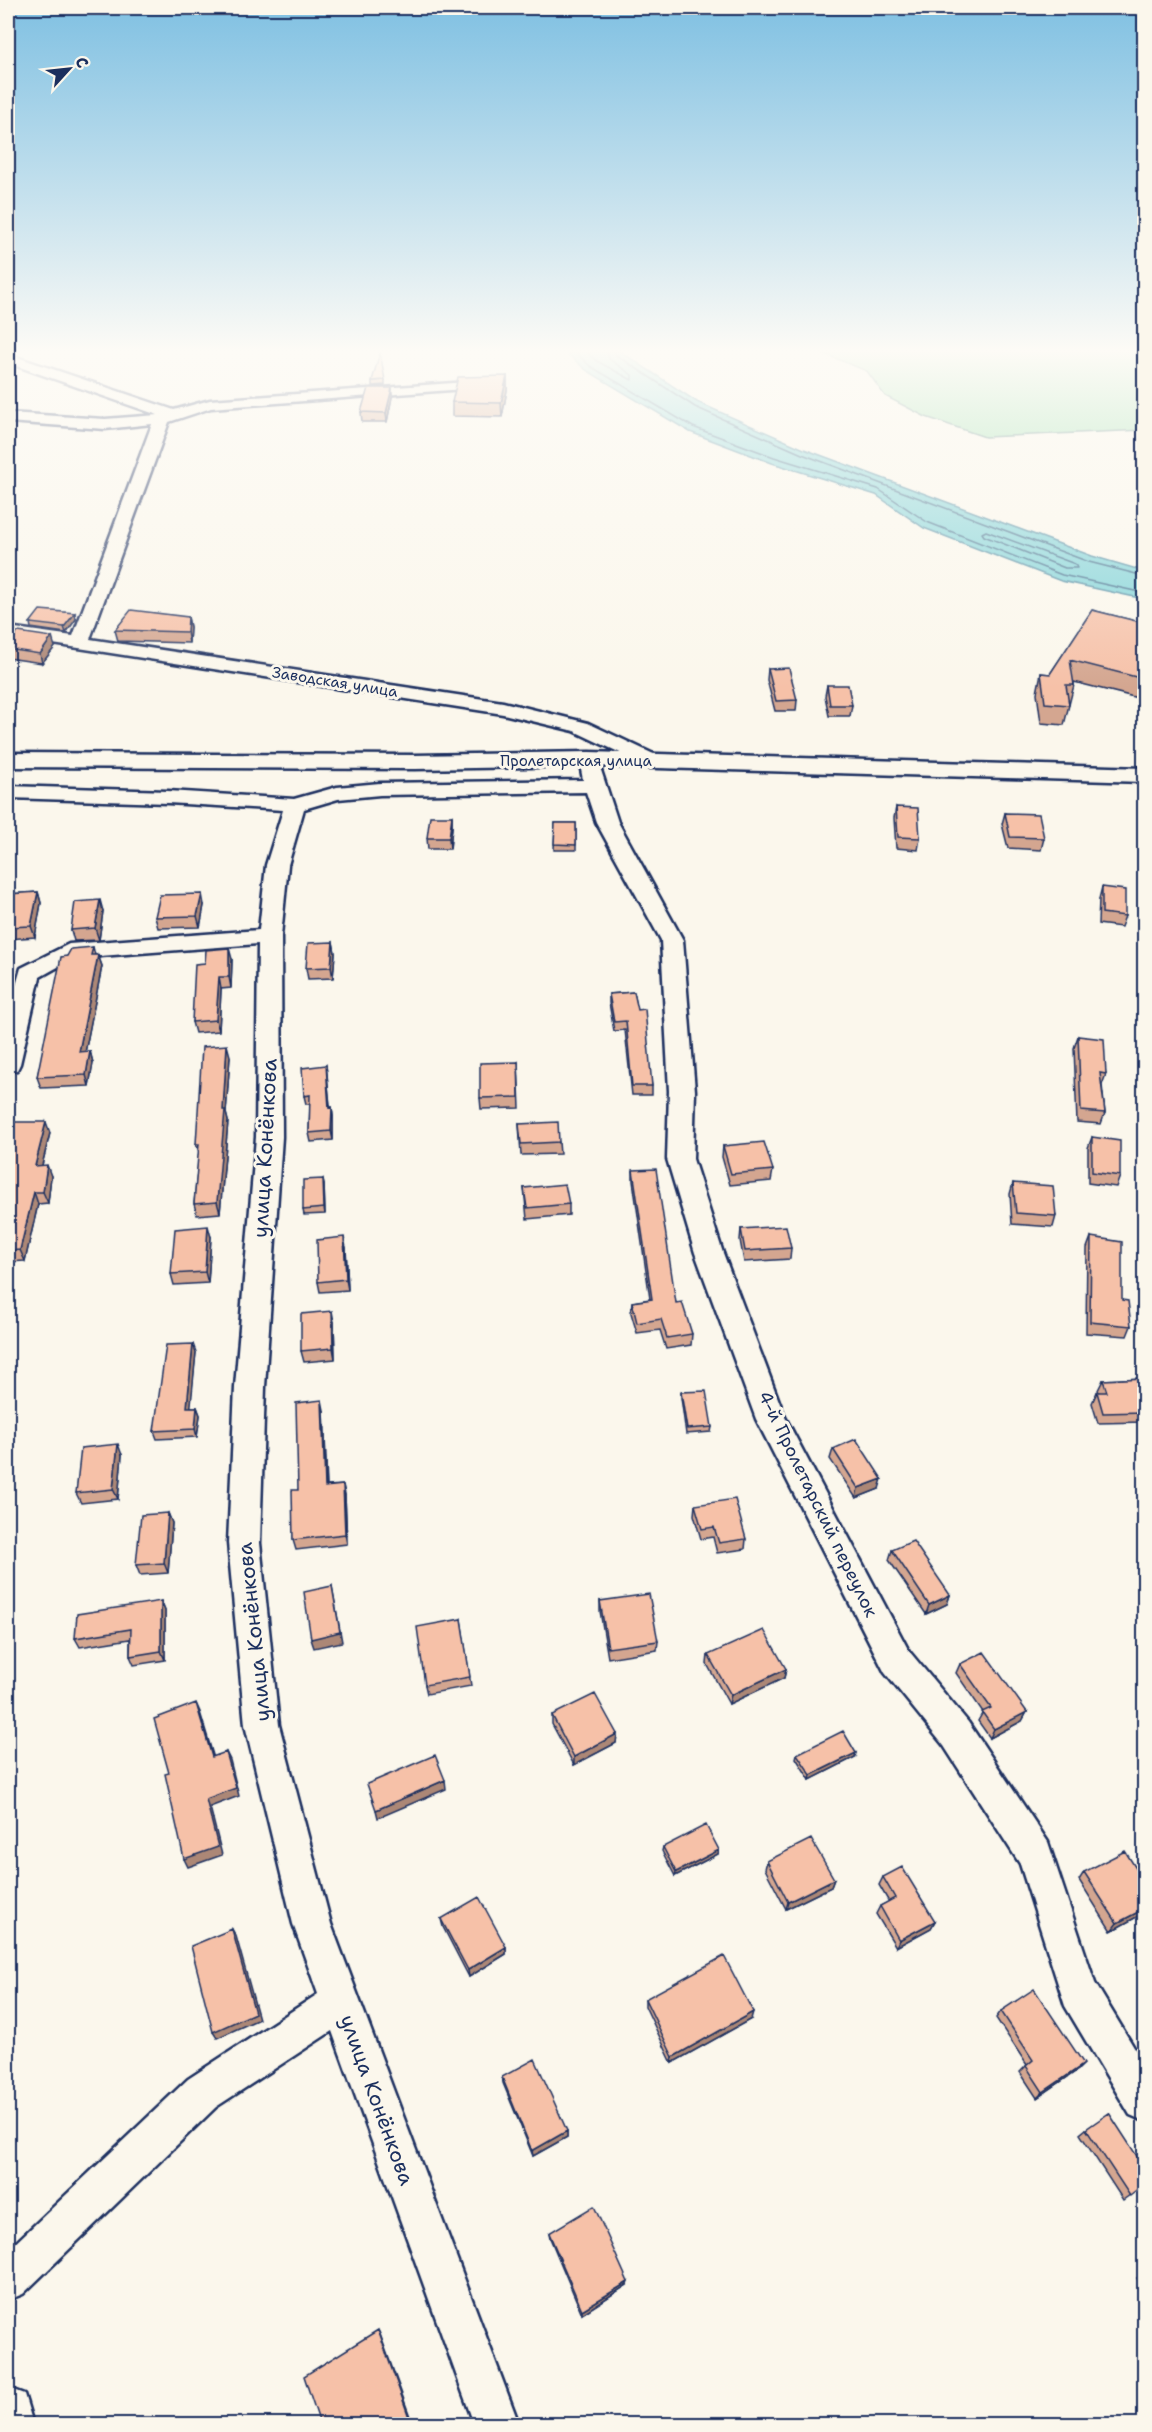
<svg xmlns="http://www.w3.org/2000/svg" width="1152" height="2432" font-family="'Shantell Sans',sans-serif">
	<style>
		.green { fill: #98dfad; stroke: #5a8786; stroke-width: 1.5 }
		.water { fill: #82d3d8; stroke: #5991a7; stroke-width: 1.5 }
		.lines { fill: none; stroke-linecap: round; stroke-linejoin: round }
		.shore { stroke: #44718f; stroke-width: 1.5 }
		.street-casing { stroke: #1b2f5e; stroke-width: 5 }
		.secondary-casing { stroke: #1b2f5e; stroke-width: 5 }
		.street { fill: #fbf7ec; fill-rule: evenodd }
		.secondary { fill: #fbf7ec; fill-rule: evenodd }
		.wall { fill: #d4a690; stroke: #1b2f5e; stroke-width: 1.5 }
		.shaded-wall { fill: #ac8776; stroke: #1b2f5e; stroke-width: 1.5 }
		.building { fill: #f6c1a8; stroke: #1b2f5e; stroke-width: 1.5 }
		.labels { text-anchor: middle; stroke-width: 6; stroke-linejoin: round; paint-order: stroke }
		.far-street-label { font-size: 15px; fill: #1b2f5e; stroke: #fbf7ec }
		.street-label { font-size: 18px; fill: #1b2f5e; stroke: #fbf7ec }
		.near-street-label { font-size: 21px; fill: #1b2f5e; stroke: #fbf7ec }
	</style>
	<rect width="100%" height="100%" fill="#fbf7ec"/>
	<filter id="ink" filterUnits="userSpaceOnUse"><feTurbulence type="fractalNoise" baseFrequency=".0167" numOctaves="2"/><feDisplacementMap in="SourceGraphic" scale="12" xChannelSelector="R" yChannelSelector="G"/><feConvolveMatrix kernelMatrix="1 2 1 2 8 2 1 2 1" color-interpolation-filters="sRGB"/></filter>
	<g filter="url(#ink)">
		<path class="green" d="M810,348H1144V430L985,437L926,417L885,396L867,371Z"/>
		<path class="water" d="M561,348H615L697,402L804,449L1092,556L1144,571V599L1061,581L924,528L876,495L772,463L690,432L586,370Z"/>
		<g class="lines">
			<path class="shore" d="M571,348L590,366L693,427L774,457L878,489L927,522L1062,575L1144,593
				M583,348L595,360L632,380V375L609,359L606,348
				M613,348L616,355L695,407L802,454L1089,562L1144,576
				M986,531L1075,564L1077,568H1065L984,536L982,533Z"/>
			<defs>
				<path id="street" d="M8,354L174,410L210,400L496,380L498,383L491,387L211,408L169,422L90,639L503,702L588,723L662,758L665,762L662,766H648L574,731L503,714L8,637V627L73,636L152,424L105,429L8,422V413L105,419L158,415L8,363Z
					M589,753L596,755L618,822L683,940L695,1091L693,1159L723,1253L785,1417L909,1651L968,1722L1048,1842L1095,1983L1144,2064V2121L1130,2115L1065,2006L1020,1864L944,1746L885,1673L756,1419L695,1253L667,1159L669,1091L661,940L596,822L586,792L380,795L338,799L304,809L288,865L281,936L282,1137L265,1387L260,1543L279,1725L331,1924L519,2424H474L332,2031L216,2107L23,2294L8,2300V2250L188,2079L318,1994L293,1924L245,1725L228,1543L235,1387L256,1137L258,944L74,958L40,977L20,1064L17,1070L8,1072V1014L21,968L69,944L259,930L266,865L283,810L168,803L8,798V786L168,791L294,799L337,787L380,783L583,780L579,759L582,755Z
					M8,2388L24,2394L33,2424H8Z"/>
				<path id="secondary" d="M589,752L1144,768V782L589,766L415,769L8,767V753L415,755Z"/>
			</defs>
			<use href="#street" class="street-casing"/>
			<use href="#secondary" class="secondary-casing"/>
			<use href="#street" class="street"/>
			<use href="#secondary" class="secondary"/>
		</g>
		<path class="wall" d="M507,376V390L502,417L452,416V402Z
			M385,380V385L372,386V381Z
			M392,397L387,422H362L361,412Z
			M1092,610L1144,623V694L1142,699L1074,682V685L1064,725L1041,723L1037,693L1041,673L1050,674Z
			M188,617L190,627L189,643L118,641L115,630Z
			M76,619L66,633L31,628L30,623Z
			M8,645L55,647L42,663L8,658Z
			M768,669L797,700L796,711H775L767,680Z
			M827,685L852,705L850,716H829L825,696Z
			M896,807L920,838L918,850L896,848L894,818Z
			M1005,813L1044,838L1041,850L1008,848L1002,824Z
			M452,816V827L450,849H428L427,838Z
			M555,823H576V850H554Z
			M1102,887L1125,916L1121,927L1098,924L1099,899Z
			M38,892L41,903L35,937L8,939V894Z
			M204,905L200,927L158,928L155,917Z
			M103,911L99,940L74,941L71,930Z
			M333,942L335,953L333,978L308,979L306,968Z
			M93,947L95,955H98L102,966L85,1052L90,1051L93,1063L89,1086L41,1088L37,1077L67,956Z
			M232,959L231,988L221,989L219,1031L195,1033L192,1022L205,963Z
			M634,992L652,1086V1095H632L625,1030L614,1031L609,1003V994Z
			M1078,1036L1106,1074L1102,1085L1105,1113L1101,1124L1077,1122L1074,1048Z
			M230,1056L226,1113L228,1121L220,1213L197,1215L194,1204L199,1152L196,1144Z
			M518,1062L520,1108L481,1109L480,1098Z
			M326,1065L330,1107H332L333,1116V1140L311,1142L309,1133L310,1104H306L304,1096Z
			M8,1122L50,1133L42,1165L51,1176L48,1203L38,1204L25,1261L8,1262Z
			M519,1124L559,1142L560,1154L521,1155Z
			M1092,1137L1120,1176L1116,1187L1088,1183V1148Z
			M723,1146L773,1170L771,1181L730,1185L722,1157Z
			M633,1170L676,1303L692,1334L691,1345L666,1349L660,1330L637,1333L631,1313L632,1302L650,1299L633,1181Z
			M323,1179L324,1184L325,1214L304,1215L303,1210Z
			M1013,1183L1056,1216L1053,1227L1012,1224L1010,1194Z
			M524,1188L569,1204V1215L527,1219Z
			M741,1229L791,1248L790,1259L744,1262L740,1240Z
			M211,1237L208,1283L174,1285L171,1274Z
			M1091,1237L1122,1300L1131,1326L1127,1336L1086,1333L1087,1248Z
			M346,1248L348,1290L320,1292L318,1282Z
			M334,1322L335,1359L304,1362L301,1351Z
			M196,1352L190,1407H197L200,1415L197,1437L157,1439L154,1431Z
			M1144,1378V1422L1098,1423L1092,1403L1097,1392H1099L1098,1390L1103,1380Z
			M681,1392L712,1427L711,1432L686,1434L681,1398Z
			M324,1410L327,1486L343,1485L345,1495L347,1544L296,1550L293,1540L298,1490Z
			M833,1449L879,1489L856,1498L830,1459Z
			M122,1455L118,1499L81,1503L76,1493Z
			M695,1505L746,1539L745,1549L717,1553L713,1537L701,1539L694,1515Z
			M168,1513L172,1523L168,1573L140,1575L136,1565Z
			M892,1550L950,1595L947,1604L926,1614L889,1560Z
			M161,1601L165,1611V1660L134,1665L130,1656V1639L80,1647L75,1638Z
			M600,1601L658,1641L657,1650L608,1658L600,1611Z
			M461,1619L471,1686L427,1694L425,1685Z
			M708,1655L786,1669L784,1678L729,1704L707,1664Z
			M960,1664L1027,1712L1022,1721L990,1738L978,1721L983,1712L956,1673Z
			M552,1715L617,1734L616,1743L574,1765L552,1724Z
			M797,1754L855,1757L810,1780L796,1758Z
			M663,1847L719,1850L718,1854L675,1876L662,1851Z
			M767,1861L834,1879L831,1887L786,1909L765,1869Z
			M1084,1872L1144,1913L1111,1931L1079,1880Z
			M883,1877L935,1921L931,1928L896,1947L876,1914L880,1906L889,1902L879,1885Z
			M441,1919L506,1947V1954L469,1977L443,1927Z
			M645,1999L751,2019L672,2063L645,2006Z
			M1001,2011L1078,2070L1037,2098L1020,2072L1027,2065L996,2018Z
			M502,2077L567,2131V2137L533,2156L503,2083Z
			M1086,2129L1144,2185L1123,2200L1080,2134Z
			M549,2233L627,2285L582,2314L550,2238Z
			M1144,2274V2291L1137,2278Z"/>
		<path class="shaded-wall" d="M507,376V390L502,417L501,403Z
			M392,388V397L387,422L386,413Z
			M75,613L76,619L66,633L64,627Z
			M188,617L190,627L189,643L187,632Z
			M52,637L55,647L42,663L40,654Z
			M452,816V827L450,849L449,838Z
			M38,892L41,903L35,937L31,926Z
			M202,894L204,905L200,927L197,916Z
			M100,900L103,911L99,940L95,928Z
			M333,942L335,953L333,978L331,967Z
			M229,948L232,959L231,988L229,977Z
			M98,955L102,966L83,1063L79,1052Z
			M219,977L221,989L219,1031L216,1020Z
			M227,1045L230,1056L226,1113L228,1121L220,1213L217,1202Z
			M90,1051L93,1063L89,1086L86,1075Z
			M326,1065L327,1074L331,1116L329,1108Z
			M332,1107L333,1116V1140L331,1131Z
			M46,1122L50,1133L39,1177L35,1166Z
			M47,1165L51,1176L48,1203L43,1192Z
			M323,1179L324,1184L325,1214L324,1208Z
			M34,1192L38,1204L25,1261L20,1250Z
			M208,1226L211,1237L208,1283L205,1272Z
			M344,1237L346,1248L348,1290L346,1279Z
			M332,1311L334,1322L335,1359L333,1348Z
			M193,1344L196,1352L190,1415L187,1407Z
			M322,1400L324,1410L327,1497L325,1487Z
			M197,1407L200,1415L197,1437L195,1429Z
			M118,1444L122,1455L118,1499L113,1489Z
			M882,1479L879,1489L856,1498L858,1488Z
			M343,1485L345,1495L347,1544L345,1534Z
			M168,1513L172,1523L168,1573L164,1563Z
			M332,1586L342,1642L314,1648L311,1639Z
			M950,1595L947,1604L926,1614L929,1605Z
			M161,1601L165,1611V1660L161,1651Z
			M786,1669L784,1678L729,1704L731,1695Z
			M196,1703L200,1712L216,1765L212,1757Z
			M1027,1712L1022,1721L990,1738L994,1729Z
			M617,1734L616,1743L574,1765V1757Z
			M226,1752L230,1760L239,1796L210,1807L222,1855L188,1867L184,1859L206,1799Z
			M856,1753L855,1757L810,1780L811,1775Z
			M445,1780L446,1789L378,1818L376,1810Z
			M719,1850L718,1854L675,1876L676,1872Z
			M834,1879L831,1887L786,1909L788,1902Z
			M1144,1909V1913L1111,1931L1117,1923Z
			M935,1921L931,1928L896,1947L899,1940Z
			M232,1929L236,1936L259,2019L217,2038L213,2032Z
			M506,1947V1954L469,1977L468,1970Z
			M753,2012L751,2019L672,2063L673,2057Z
			M1084,2064L1078,2070L1037,2098L1043,2092Z
			M567,2131V2137L533,2156L532,2151Z
			M628,2282L627,2285L582,2314V2310Z
			M378,2330L380,2334L412,2422L408,2424H403Z"/>
		<path class="building" d="M380,352L385,380L372,381Z
			M507,376L501,403L452,402L458,377Z
			M368,388H392L386,413L361,412Z
			M40,610L75,613L64,627L30,623Z
			M131,610L188,617L187,632L115,630Z
			M1092,610L1144,623V679L1070,660L1074,685H1066L1069,705L1045,703L1041,673L1050,674Z
			M18,632L52,637L40,654L8,649V645Z
			M789,668L797,700L776,701L768,669Z
			M827,685H848L852,705H830Z
			M896,807L918,808L920,838L898,837Z
			M1005,813L1039,814L1044,838L1010,837Z
			M430,816H452L449,838H427Z
			M555,823H576V845L554,844Z
			M1102,887L1125,890V916L1102,913Z
			M38,892L31,926L8,927V894Z
			M202,894L197,916L155,917L160,895Z
			M100,900L95,928L71,930L75,902Z
			M333,942L331,967L306,968L308,943Z
			M93,947L91,955H98L79,1052L90,1051L86,1075L37,1077L61,957L67,956L71,949Z
			M229,948V977H219L216,1020L192,1022L195,964L205,963L206,950Z
			M634,992L638,1010L645,1009L652,1086H632L626,1021L614,1022L609,994Z
			M1078,1036L1104,1039L1106,1074L1100,1073L1105,1113L1081,1111Z
			M227,1045L223,1110H225L217,1202L194,1204L199,1144H196L202,1047Z
			M518,1062L519,1097L480,1098V1063Z
			M326,1065L329,1108L332,1107L331,1131L309,1133L310,1095L304,1096L302,1068Z
			M8,1122H46L35,1166L47,1165L43,1192H34L20,1250L8,1251Z
			M558,1122L559,1142L521,1144L519,1124Z
			M1092,1137L1120,1141V1176L1092,1172Z
			M764,1142L773,1170L731,1174L723,1146Z
			M656,1169L676,1303L682,1302L692,1334L667,1338L661,1319L637,1323L632,1302L652,1299L633,1170Z
			M323,1179L324,1208L303,1210V1180Z
			M1013,1183L1053,1186L1056,1216L1016,1213Z
			M565,1184L569,1204L527,1208L524,1188Z
			M208,1226L205,1272L171,1274L175,1229Z
			M786,1226L791,1248L745,1251L741,1229Z
			M344,1237L346,1279L318,1282L317,1240Z
			M1091,1237L1122,1242V1300L1128,1301L1131,1326L1090,1322Z
			M332,1311L333,1348L301,1351V1314Z
			M193,1344L187,1407H197L195,1429L154,1431L166,1345Z
			M1144,1378V1412L1103,1413L1097,1392H1107L1103,1380Z
			M706,1391L712,1427L687,1429L681,1392Z
			M322,1400L325,1487L343,1485L345,1534L293,1540L292,1490H298L296,1403Z
			M856,1439L882,1479L858,1488L833,1449Z
			M118,1444L113,1489L76,1493L81,1448Z
			M735,1499L746,1539L719,1543L714,1527L702,1529L695,1505Z
			M168,1513L164,1563L136,1565L141,1515Z
			M913,1541L950,1595L929,1605L892,1550Z
			M332,1586L340,1632L311,1639L304,1592Z
			M649,1594L658,1641L608,1648L600,1601Z
			M161,1601V1651L130,1656L131,1629L75,1638L77,1614Z
			M461,1619L470,1677L425,1685L417,1627Z
			M764,1630L786,1669L731,1695L708,1655Z
			M984,1652L1027,1712L994,1729L982,1712L991,1708L960,1664Z
			M595,1694L617,1734L574,1757L552,1715Z
			M196,1703L212,1757L226,1752L236,1788L206,1799L218,1847L184,1859L165,1774L169,1773L154,1719Z
			M843,1731L856,1753L811,1775L797,1754Z
			M435,1755L445,1780L376,1810L367,1784Z
			M706,1825L719,1850L676,1872L663,1847Z
			M811,1839L834,1879L788,1902L767,1861Z
			M1125,1851L1144,1881V1909L1117,1923L1084,1872Z
			M902,1867L935,1921L899,1940L880,1906L895,1898L883,1877Z
			M479,1897L506,1947L468,1970L441,1919Z
			M232,1929L255,2013L213,2032L191,1946Z
			M724,1956L753,2012L673,2057L645,1999Z
			M1034,1989L1084,2064L1043,2092L1026,2066L1033,2060L1001,2011Z
			M535,2059L567,2131L532,2151L502,2077Z
			M1109,2113L1144,2167V2185L1130,2196L1086,2129Z
			M594,2206L628,2282L582,2310L549,2233Z
			M378,2330L410,2420L403,2424H320L304,2376Z"/>
	</g>
	<linearGradient id="sky" x2="0" y2="1"><stop stop-color="#7fc0e2"/><stop offset="0.51" stop-color="#fdfbf6"/><stop offset="1" stop-color="#fdfbf6" stop-opacity="0"/></linearGradient>
	<rect width="1152" height="688" fill="url(#sky)"/>
	<g class="labels">
		<g class="far-street-label">
			<text transform="translate(335 682) rotate(9)" y="5">Заводская улица</text>
			<text x="576" y="766">Пролетарская улица</text>
		</g>
		<g class="street-label">
			<text transform="translate(818 1504) rotate(64)" y="6">4-й Пролетарский переулок</text>
		</g>
		<g class="near-street-label">
			<text transform="translate(265 1148) rotate(-87)" y="7">улица Конёнкова</text>
			<text transform="translate(254 1632) rotate(-96)" y="7">улица Конёнкова</text>
			<text transform="translate(377 2100) rotate(70)" y="7">улица Конёнкова</text>
		</g>
	</g>
	<rect width="1152" height="2432" fill="none" stroke="#fbf7ec" stroke-width="30"/>
	<rect x="15" y="15" width="1122" height="2402" fill="none" stroke="#1b2f5e" stroke-width="2" filter="url(#ink)"/>
	<g transform="translate(69 69) rotate(63)" stroke="#fbf7ec" stroke-width="4.5" paint-order="stroke">
	<path d="M0-4.5L10 22L0 15L-10 22Z" fill="#1b2f5e"/>
	<text y="-9" font-size="16" font-weight="bold" text-anchor="middle" fill="#1b2f5e">С</text>
	</g>
</svg>
